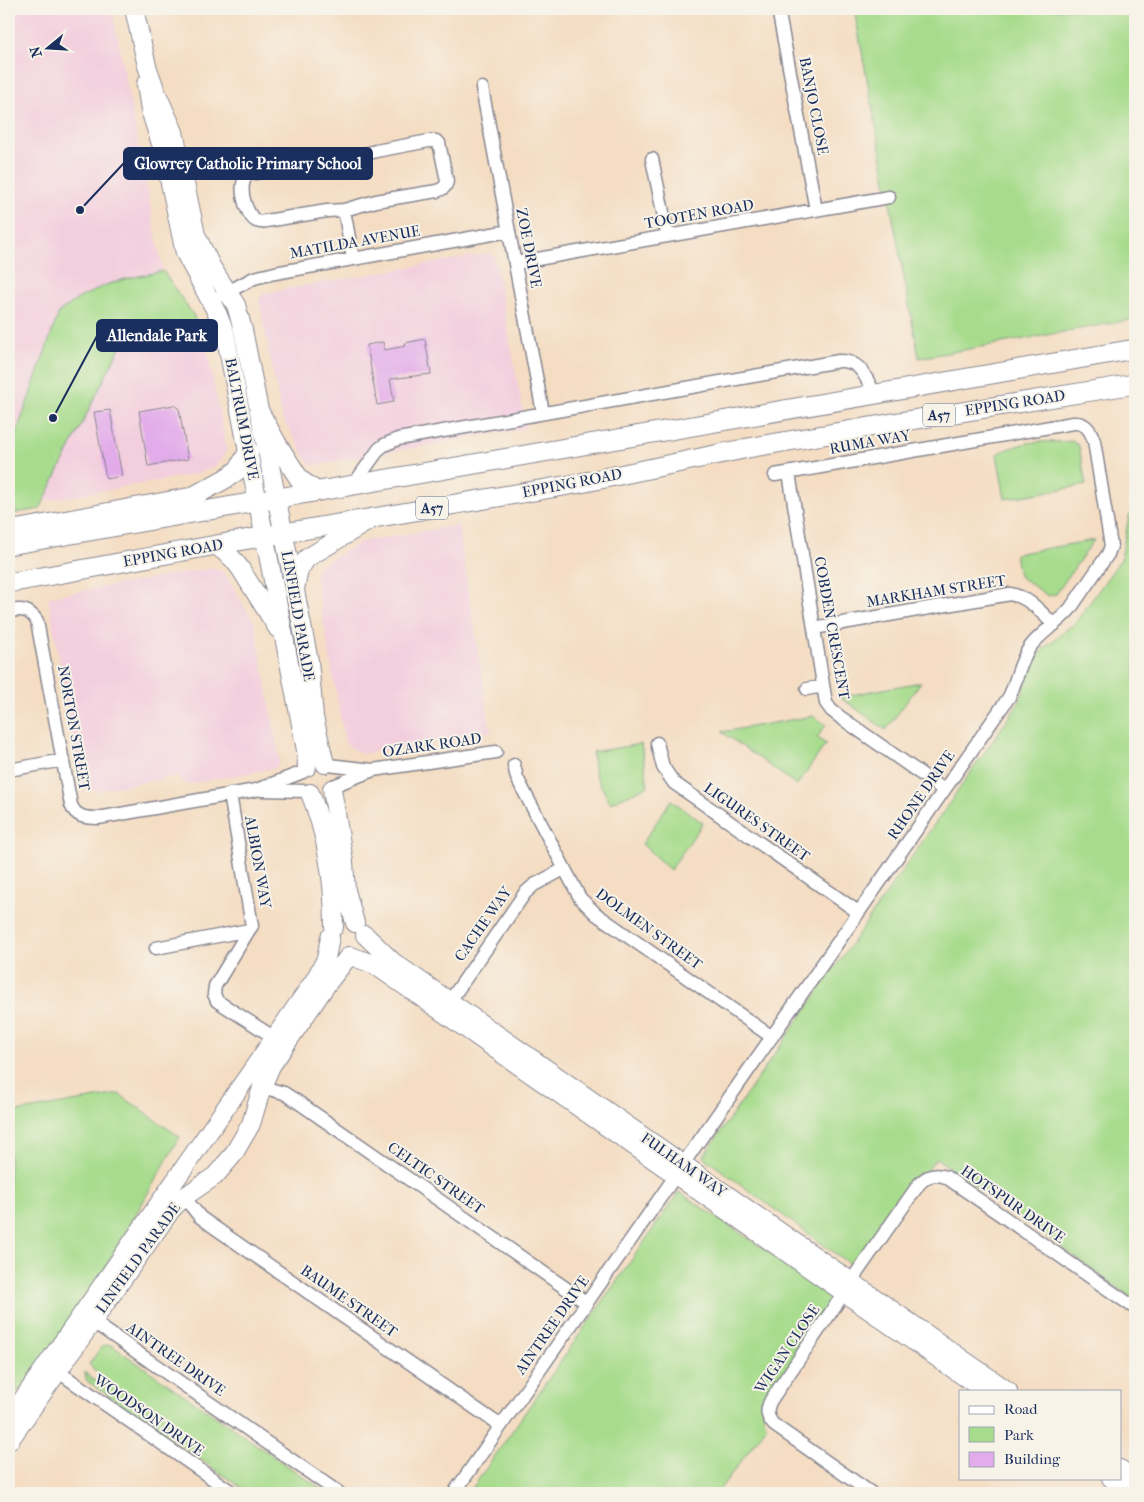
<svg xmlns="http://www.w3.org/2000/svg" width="1144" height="1502" font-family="'IM FELL French Canon',serif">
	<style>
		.built { fill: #f3cfde }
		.green { fill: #a7dc8d; stroke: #618676 }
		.building { fill: #e2abea }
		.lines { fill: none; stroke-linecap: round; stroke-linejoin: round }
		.street-casing { stroke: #888690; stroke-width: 15 }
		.secondary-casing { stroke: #888690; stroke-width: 20 }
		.primary-casing { stroke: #888690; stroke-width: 21 }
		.street { stroke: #fff; stroke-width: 12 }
		.secondary { stroke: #fff; stroke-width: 18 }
		.primary { stroke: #fff; stroke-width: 19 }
		.labels { text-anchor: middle; stroke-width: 4; stroke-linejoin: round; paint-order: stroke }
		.shield { fill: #f7f3e8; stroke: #5d6a87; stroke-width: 1 }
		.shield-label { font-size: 14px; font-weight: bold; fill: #1b2f5e }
		.street-label { font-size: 15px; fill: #1b2f5e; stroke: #f7f3e8 }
		.leader { fill: none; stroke: #1b2f5e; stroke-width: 2 }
		.callout-dot { fill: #1b2f5e; stroke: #f7f3e8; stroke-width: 2 }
		.callout { fill: #1b2f5e; stroke: #1b2f5e; stroke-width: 2 }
		.callout-label { font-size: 16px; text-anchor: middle; font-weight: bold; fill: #fff }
	</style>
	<rect width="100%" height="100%" fill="#f7f3e8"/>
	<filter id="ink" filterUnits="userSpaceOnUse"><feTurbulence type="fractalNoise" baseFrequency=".02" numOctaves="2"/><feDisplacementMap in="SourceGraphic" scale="10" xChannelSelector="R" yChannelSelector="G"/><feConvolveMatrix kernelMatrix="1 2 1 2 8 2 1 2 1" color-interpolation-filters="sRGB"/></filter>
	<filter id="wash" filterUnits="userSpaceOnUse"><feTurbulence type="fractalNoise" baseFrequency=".0096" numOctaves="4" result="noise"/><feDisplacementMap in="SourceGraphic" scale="20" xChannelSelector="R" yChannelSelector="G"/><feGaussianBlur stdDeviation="1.12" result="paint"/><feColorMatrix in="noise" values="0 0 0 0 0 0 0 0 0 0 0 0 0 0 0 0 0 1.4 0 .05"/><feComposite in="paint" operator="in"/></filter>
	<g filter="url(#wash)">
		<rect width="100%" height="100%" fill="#f4ddc2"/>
		<path class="built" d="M9,9H112L163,271L125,279L106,285L81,297L59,312L9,454Z
			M490,253L494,256L526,428L311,466L282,418L259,300L264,293Z
			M203,330L227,450L216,466L197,474L44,501L120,347Z
			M458,525L491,732L361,754L345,743L315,574L319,566L361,542Z
			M213,568L224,573L255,624L280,761L275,768L188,784L177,776L94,791L81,782L48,597Z"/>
		<path class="green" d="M854,9H1135V319L919,358Z
			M163,271L194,316L197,332L120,347L40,509L9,514V454L59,312L81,297L106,285L125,279Z
			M1072,441L1079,446L1086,485L1005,499L997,454C1010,448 1022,443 1036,442C1048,441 1059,443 1072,441Z
			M1135,509V1300L936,1158L855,1268L703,1157L1019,703L1032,665L1045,647L1076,622L1121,559L1129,516Z
			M1094,540L1056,594L1048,596L1019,576L1015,554Z
			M921,682L886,730L841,698L840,697Z
			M813,716L826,725L817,738L826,744L797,785L722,732Z
			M641,744L648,786L610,803L595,774L592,752Z
			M671,800L703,823L670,870L642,844Z
			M119,1094L180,1137L63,1342L9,1400V1113Z
			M679,1192L836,1297L764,1401V1416L766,1428L717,1493H469Z
			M111,1345L327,1493H249L87,1381L84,1372L95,1381L100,1376L89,1364L102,1346Z"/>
		<g id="blocks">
			<path class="building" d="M425,339L431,374L390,379L394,402L377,405L367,345L383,342L384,350L406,346L405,343Z
				M174,405L179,409L188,459L148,466L139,411Z
				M110,410L122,476L106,479L94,412Z"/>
		</g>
	</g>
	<g filter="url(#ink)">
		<use href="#blocks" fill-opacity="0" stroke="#888690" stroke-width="1"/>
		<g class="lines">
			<defs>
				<path id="street" d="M778,9L816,210
					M482,88L543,413
					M652,159L668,236
					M344,210L376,201L437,191C443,189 446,187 447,181L439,143L436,141H429L376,151L337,163H312L249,174C236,182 245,214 256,221L260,222L327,211L344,210L353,259
					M515,263L889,197
					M220,296L254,278L275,273L509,231
					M789,473L826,703L831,710L840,717L944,790
					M354,484L379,449L384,445L398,439L839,361C861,360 865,377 875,394
					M9,611C22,609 29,609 37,621L71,805C76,817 85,818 98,818L256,790L303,772
					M814,628L1010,594C1029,597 1041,612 1054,625
					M807,689L823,686
					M657,743L663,767L674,783L858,912
					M328,765L373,770L496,752
					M514,765L517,778L580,898L596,914L772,1037
					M9,770L63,760
					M333,786L371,771
					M261,790L306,791
					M249,930L215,986L214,994L217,1001L275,1038
					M156,948L249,930L252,926L230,794
					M445,1008L525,893L534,885L564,869
					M262,1087L284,1093L295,1100L587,1303
					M683,1164L1009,697C1017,681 1019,662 1030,647C1041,632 1058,623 1070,609L1108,554L1111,546L1094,441C1090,429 1085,422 1073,423L775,475
					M184,1197L200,1217L211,1225L501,1426
					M851,1281L919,1184C927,1175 935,1173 946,1177L1135,1308
					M844,1293L771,1400C766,1409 766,1417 774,1425L871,1493
					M92,1321L339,1493
					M53,1368L233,1493
					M454,1493L676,1175"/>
				<path id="secondary" d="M134,9L147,66L157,94L174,132L196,235L212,268L236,305L243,330L309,661L314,717L325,764
					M146,84L150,110L163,150L185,253L218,315L225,333L306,750L307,767
					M217,546L232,558L240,568L278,629
					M295,589L299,570L307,558L372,519
					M332,789L344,862L346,890L355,923
					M310,793C327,835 334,882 334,927
					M365,935L393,962L1008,1391
					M351,956L375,965L985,1391
					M9,1419L314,981L326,959L330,937
					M9,1441L171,1210L184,1197L215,1176L233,1155L251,1124L262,1087L271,1066L327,984L349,956
					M1120,1469L1135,1480
					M1111,1478L1132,1493"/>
				<path id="primary" d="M260,413L277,444L300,480L316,491
					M9,531L192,497L225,479L238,470L249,451
					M9,545L1135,349
					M9,583L249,539L581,483L748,448L893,423L1135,384"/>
			</defs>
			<use href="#street" class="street-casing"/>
			<use href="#secondary" class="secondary-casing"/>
			<use href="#primary" class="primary-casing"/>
			<use href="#street" class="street"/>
			<use href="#secondary" class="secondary"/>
			<use href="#primary" class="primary"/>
		</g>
	</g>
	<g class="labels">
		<g class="shield">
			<rect x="923" y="403.5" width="32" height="23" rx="4"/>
			<rect x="416" y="496.5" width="32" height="23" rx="4"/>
		</g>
		<g class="shield-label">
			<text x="939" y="420">A57</text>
			<text x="432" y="513">A57</text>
		</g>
		<g class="street-label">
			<text transform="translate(814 106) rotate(79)" y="5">BANJO CLOSE</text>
			<text transform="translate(699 214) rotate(-10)" y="5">TOOTEN ROAD</text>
			<text transform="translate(355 242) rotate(-10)" y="5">MATILDA AVENUE</text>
			<text transform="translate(529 248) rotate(79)" y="5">ZOE DRIVE</text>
			<text transform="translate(1015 403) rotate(-9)" y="5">EPPING ROAD</text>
			<text transform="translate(242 419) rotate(79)" y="5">BALTRUM DRIVE</text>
			<text transform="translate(870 442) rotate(-10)" y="5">RUMA WAY</text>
			<text transform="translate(572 483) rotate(-11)" y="5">EPPING ROAD</text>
			<text transform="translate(173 553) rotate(-10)" y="5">EPPING ROAD</text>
			<text transform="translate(936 591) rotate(-9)" y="5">MARKHAM STREET</text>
			<text transform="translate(298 616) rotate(80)" y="5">LINFIELD PARADE</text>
			<text transform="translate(832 628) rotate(80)" y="5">COBDEN CRESCENT</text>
			<text transform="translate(74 728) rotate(80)" y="5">NORTON STREET</text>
			<text transform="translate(432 745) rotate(-8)" y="5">OZARK ROAD</text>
			<text transform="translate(921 795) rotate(-55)" y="5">RHONE DRIVE</text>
			<text transform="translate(757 822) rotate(35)" y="5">LIGURES STREET</text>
			<text transform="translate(258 862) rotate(80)" y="5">ALBION WAY</text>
			<text transform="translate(483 924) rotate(-55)" y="5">CACHE WAY</text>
			<text transform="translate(649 929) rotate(36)" y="5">DOLMEN STREET</text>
			<text transform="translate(684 1165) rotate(35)" y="5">FULHAM WAY</text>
			<text transform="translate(436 1178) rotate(35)" y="5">CELTIC STREET</text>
			<text transform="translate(1013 1204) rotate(35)" y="5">HOTSPUR DRIVE</text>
			<text transform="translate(138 1258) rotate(-54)" y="5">LINFIELD PARADE</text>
			<text transform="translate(349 1301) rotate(35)" y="5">BAUME STREET</text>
			<text transform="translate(552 1325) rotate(-55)" y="5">AINTREE DRIVE</text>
			<text transform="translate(787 1349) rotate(-56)" y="5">WIGAN CLOSE</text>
			<text transform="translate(176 1359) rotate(35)" y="5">AINTREE DRIVE</text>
			<text transform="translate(149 1415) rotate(35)" y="5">WOODSON DRIVE</text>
		</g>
	</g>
	<path class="leader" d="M80 210L124 163M53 418L97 336"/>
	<g class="callout-dot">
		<circle cx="80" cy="210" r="5"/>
		<circle cx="53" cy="418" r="5"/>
	</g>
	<g class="callout">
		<rect x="124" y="148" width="248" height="31" rx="5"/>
		<rect x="97" y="320" width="120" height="31" rx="5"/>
	</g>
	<g class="callout-label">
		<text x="248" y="169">Glowrey Catholic Primary School</text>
		<text x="157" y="341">Allendale Park</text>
	</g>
	<rect width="1144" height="1502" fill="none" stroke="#f7f3e8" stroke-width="30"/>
	<rect x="959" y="1390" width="162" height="90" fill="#f7f3e8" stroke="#9fa5b1"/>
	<rect x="969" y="1406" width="25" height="8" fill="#ffffff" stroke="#9fa5b1"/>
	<text x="1004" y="1414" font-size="15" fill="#1b2f5e">Road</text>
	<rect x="969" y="1427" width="25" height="15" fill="#a7dc8d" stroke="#9fa5b1"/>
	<text x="1004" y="1440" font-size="15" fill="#1b2f5e">Park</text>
	<rect x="969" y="1452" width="25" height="15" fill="#e2abea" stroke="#9fa5b1"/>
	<text x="1004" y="1464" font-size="15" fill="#1b2f5e">Building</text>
	<g transform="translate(48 48) rotate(252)" stroke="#f7f3e8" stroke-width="4" paint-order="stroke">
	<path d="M0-4L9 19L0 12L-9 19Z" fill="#1b2f5e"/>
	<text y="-8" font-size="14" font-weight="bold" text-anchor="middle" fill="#1b2f5e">N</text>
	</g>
</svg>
